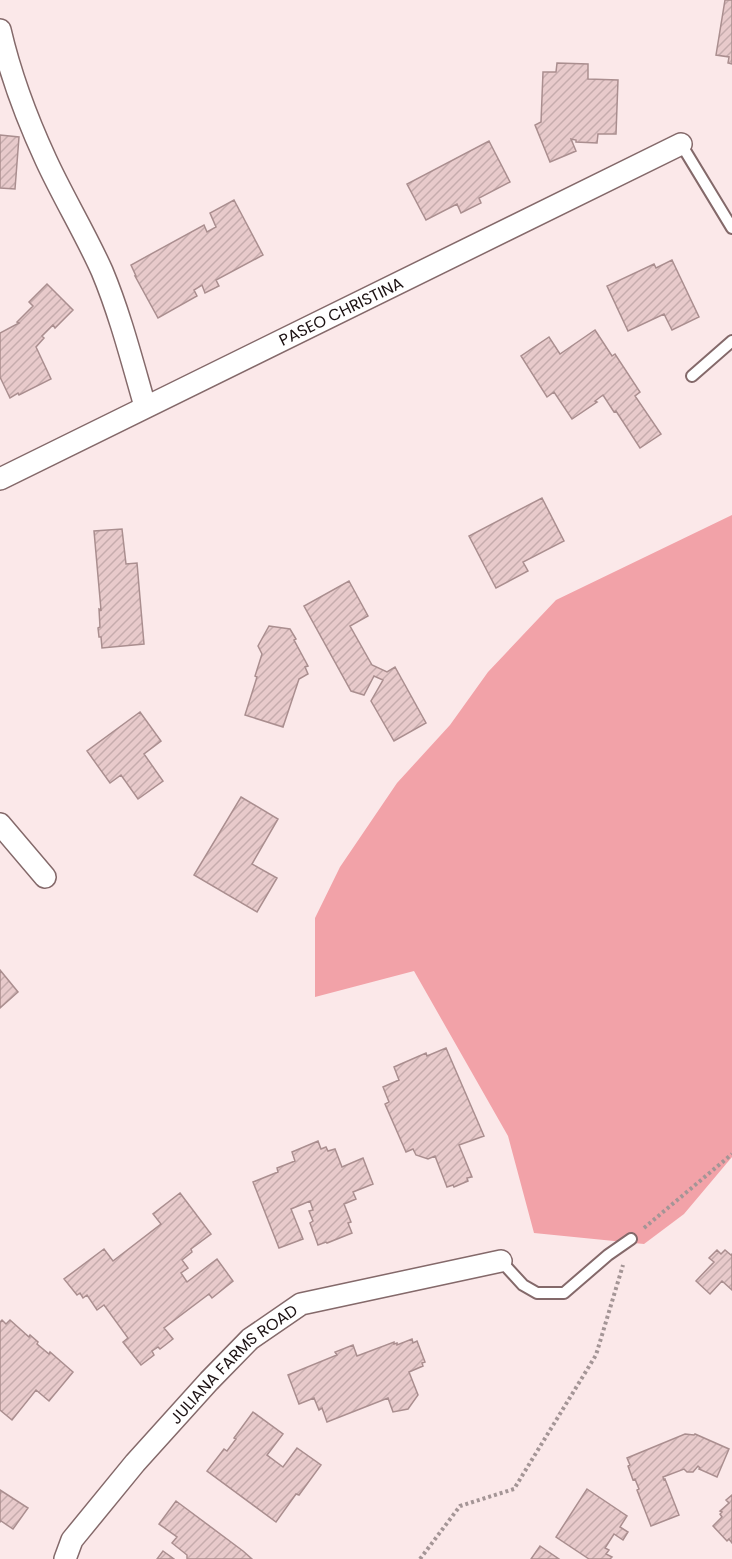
<svg xmlns="http://www.w3.org/2000/svg" width="732" height="1559" font-family="Poppins,sans-serif">
	<style>
		.green { fill: #f2a2a8 }
		.building { fill: url(#building-hatch); stroke: #aa8e8f; stroke-width: 1.5 }
		.lines { fill: none; stroke-linecap: round; stroke-linejoin: round }
		.lane-casing { stroke: #84696a; stroke-width: 14 }
		.street-casing { stroke: #84696a; stroke-width: 24 }
		.path { stroke: #a49596; stroke-width: 4; stroke-dasharray: 3 3; stroke-linecap: butt }
		.lane { stroke: #fff; stroke-width: 10 }
		.street { stroke: #fff; stroke-width: 21 }
		.labels { text-anchor: middle; stroke-width: 4.5; stroke-linejoin: round; paint-order: stroke }
		.street-label { font-size: 16px; fill: #1b1112; stroke: #fbfbfb }
	</style>
	<defs>
		<pattern id="building-hatch" width="6" height="6" patternUnits="userSpaceOnUse" patternTransform="scale(1.5)"><rect width="6" height="6" fill="#e8cacb"/><path d="M-1 1l2-2M0 6l6-6M5 7l2-2" fill="none" stroke="#c6acad"/></pattern>
	</defs>
	<rect width="100%" height="100%" fill="#fbe8e9"/>
	<path class="green" d="M732,515V1157L684,1214L644,1244L534,1233L508,1136L414,971L315,997V918L340,867L397,783L450,725L488,672L556,600Z"/>
	<path class="building" d="M725,0H732V64L728,63L729,57L716,55Z
		M557,63L588,64V79L618,80L616,134H598L597,143L576,142V140L571,139L576,151L550,162L535,125L541,122L543,72H556Z
		M0,135L19,137L15,189L0,188Z
		M489,141L510,182L479,198L481,203L461,213L457,204L426,220L407,184Z
		M234,200L263,255L216,280L219,286L205,293L202,285L194,290L197,296L158,318L135,276H136L131,265L204,225L207,232L216,227L210,213Z
		M672,260L699,317L672,330L664,314L628,331L607,286L654,264L656,268Z
		M47,284L73,310L55,328L53,325L42,336L44,338L36,347L51,379L19,395L18,393L10,398L0,377V333L19,323L17,322L33,306L29,302Z
		M595,330L612,356L615,354L640,392L635,396L661,434L640,448L616,411L614,412L603,395L595,401L597,402L572,419L554,392L547,397L521,356L549,337L560,354Z
		M542,498L564,541L523,562L528,571L496,588L469,536Z
		M122,529L126,564L137,563L144,644L102,648L101,637H99L98,628L100,627L99,609L101,610L94,531Z
		M349,581L368,616L350,626L372,665L387,672L395,667L426,723L394,741L371,701L383,680L374,676L364,695L351,691L304,606Z
		M269,626L290,629L296,639L294,640L308,666L305,667L308,674L299,679L283,727L245,715L257,677L255,676L262,654L258,646Z
		M140,712L161,741L144,754L163,781L138,799L121,775L110,783L87,751Z
		M241,797L278,819L252,864L277,878L257,912L194,875Z
		M0,970L18,992L0,1008Z
		M446,1048L484,1136L459,1145L472,1177L467,1178L468,1181L454,1187L453,1185L447,1187L435,1156L428,1159L416,1155L413,1149L406,1152L385,1104L389,1102L383,1087L399,1080L394,1067L426,1053L427,1056Z
		M318,1141L321,1149L326,1147L328,1151L335,1149L342,1167L363,1158L373,1184L353,1192L356,1199L344,1204L351,1222L348,1223L352,1233L327,1243L326,1242L318,1245L310,1223L313,1221L309,1211L313,1210L310,1201L291,1209L303,1239L279,1248L253,1182L278,1172L277,1168L295,1161L292,1152Z
		M180,1193L211,1234L191,1249L192,1252L182,1260L188,1268L181,1273L187,1282L217,1259L233,1281L212,1298L209,1294L164,1328L173,1339L160,1349L158,1347L152,1351L154,1355L141,1365L123,1342L128,1338L104,1305L97,1310L87,1295L83,1298L80,1293L77,1295L64,1279L104,1249L113,1261L161,1224L153,1214Z
		M717,1250L721,1254L725,1250L731,1255L732,1254V1290L722,1281L710,1294L696,1281L714,1262L709,1258Z
		M2,1320L6,1324L10,1320L29,1337L30,1335L38,1342L37,1344L49,1354L50,1352L73,1372L49,1401L36,1390L12,1420L0,1410V1322Z
		M412,1339L413,1343L417,1341L425,1362L422,1363L423,1366L409,1372L418,1395L408,1409L393,1412L388,1398L327,1422L322,1408L319,1410L314,1398L299,1404L288,1375L337,1355L335,1352L353,1345L357,1356L394,1342V1344L397,1343V1345Z
		M253,1412L283,1434L267,1455L283,1467L297,1448L321,1465L299,1495L296,1494L276,1522L207,1471L224,1449L227,1451L236,1439L234,1438Z
		M685,1434L694,1435L695,1434L729,1449L717,1477L699,1469L700,1468L698,1466L693,1472H687L684,1469L663,1477L664,1480L665,1479L679,1515L651,1526L637,1490L639,1489L635,1479L633,1480L628,1466L630,1465L627,1458Z
		M587,1489L627,1516L620,1527L628,1532L623,1540L614,1534L605,1548L609,1550L606,1554L612,1557L610,1559H589L556,1537Z
		M0,1490L28,1508L13,1529L1,1521L0,1522Z
		M732,1495V1543L729,1539L727,1541L713,1526L722,1517L720,1514L722,1512L720,1511L729,1503L726,1500Z
		M176,1501L243,1551L252,1559H187V1555L172,1543L177,1537L159,1524Z
		M540,1546L559,1559H531Z
		M163,1551L174,1559H157Z"/>
	<g class="lines">
		<defs>
			<path id="lane" d="M681,144L732,228
				M692,376L732,341
				M501,1261L523,1285L537,1293H564L608,1255L631,1239"/>
			<g id="street">
				<path d="M0,30C10,73 27,119 46,160C63,197 85,233 102,271C120,314 132,361 145,406"/>
				<path id="s1" d="M0,479C226,366 454,257 681,144"/>
				<path d="M0,824L45,877"/>
				<path id="s2" d="M65,1559L72,1540L135,1463L209,1381L250,1339L301,1304L501,1261"/>
			</g>
		</defs>
		<use href="#lane" class="lane-casing"/>
		<use href="#street" class="street-casing"/>
		<path class="path" d="M644,1228L732,1154
			M420,1559L460,1506L514,1489L596,1355L623,1265"/>
		<use href="#lane" class="lane"/>
		<use href="#street" class="street"/>
	</g>
	<g class="labels">
		<g class="street-label">
			<text dy="6" stroke="none"><textPath href="#s1" startOffset="380">PASEO CHRISTINA</textPath></text>
			<text dy="6" stroke="none"><textPath href="#s2" startOffset="260">JULIANA FARMS ROAD</textPath></text>
		</g>
	</g>
</svg>
